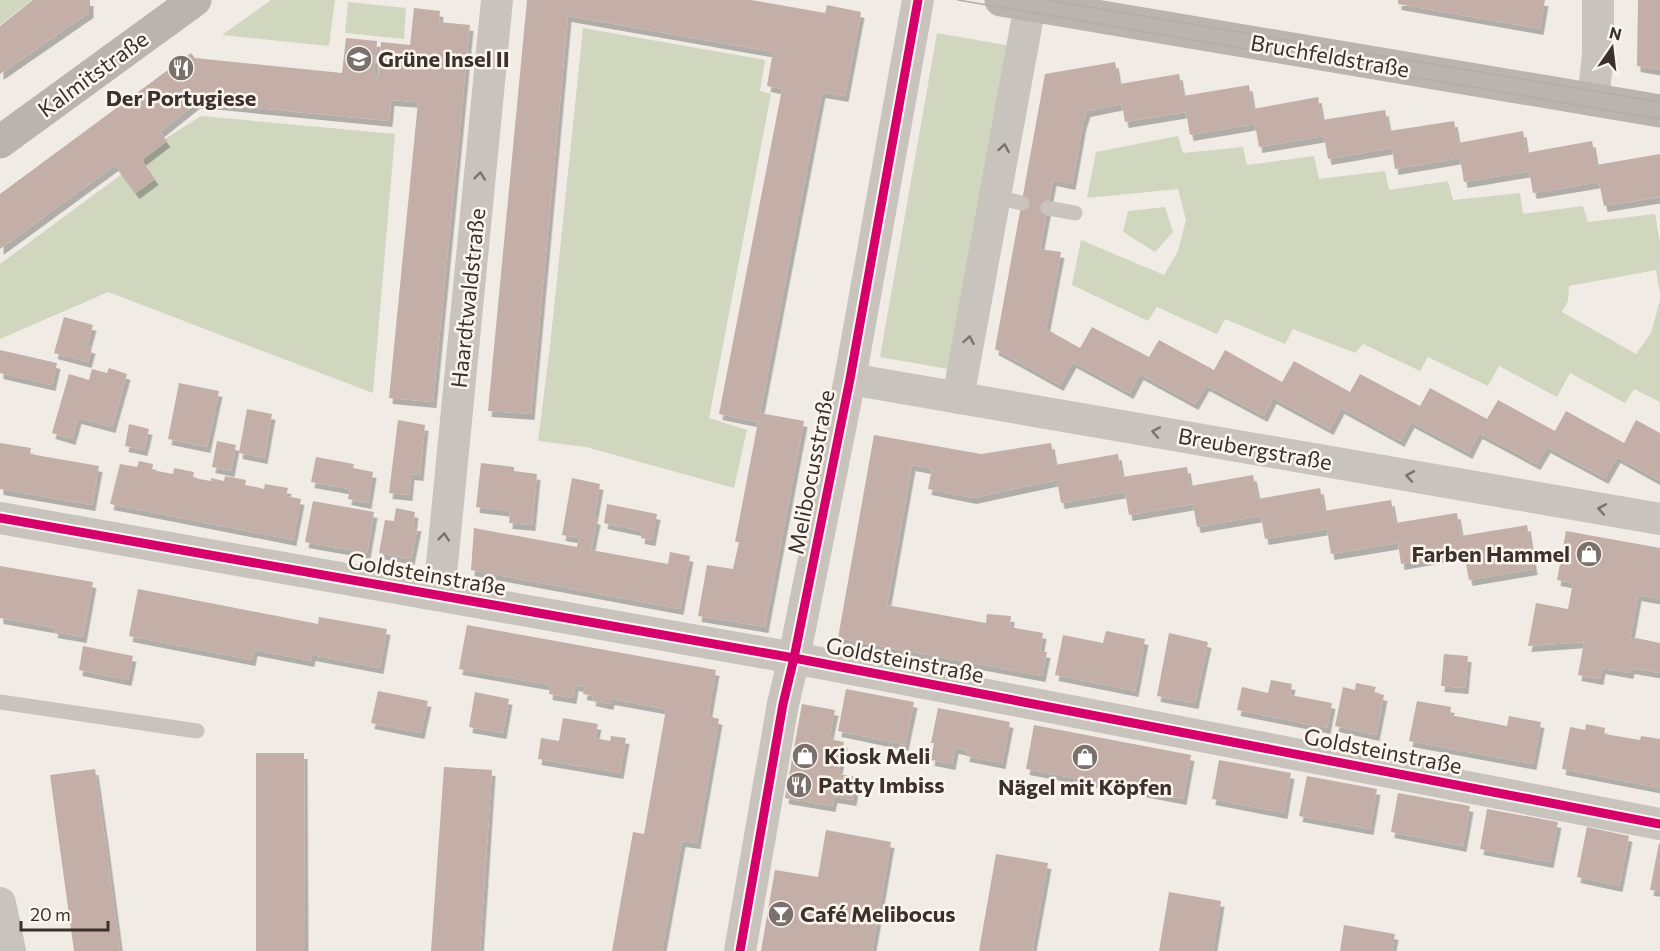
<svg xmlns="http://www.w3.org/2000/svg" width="1660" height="951" font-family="Commissioner,sans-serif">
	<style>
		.green { fill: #d1d6bf }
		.building { fill: #c3afa7; filter: url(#shadow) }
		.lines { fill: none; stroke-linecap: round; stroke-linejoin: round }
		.lane { stroke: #c9c3be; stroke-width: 15 }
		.street { stroke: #c9c3be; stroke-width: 32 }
		.secondary { stroke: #bab3ae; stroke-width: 33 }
		.tram { stroke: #b1aca8; stroke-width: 1.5 }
		.cycleway-casing { stroke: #fbf5ee; stroke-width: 13 }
		.cycleway { stroke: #d6006c; stroke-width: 9 }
		.oneway { stroke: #7b726d }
		.labels { text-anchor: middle; stroke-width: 5; stroke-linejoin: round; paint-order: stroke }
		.street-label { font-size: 22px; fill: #3b302b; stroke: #fbf5ee }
		.poi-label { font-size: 22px; font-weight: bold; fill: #3b302b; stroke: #fbf5ee; text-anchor: start }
	</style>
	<defs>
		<filter id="shadow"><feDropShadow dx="3.5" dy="6" stdDeviation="0" flood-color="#0004"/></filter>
	</defs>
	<rect width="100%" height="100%" fill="#f0ebe5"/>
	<path class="green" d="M0,0H32L0,25Z
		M271,0H335L329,46L222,35Z
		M348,2L406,8L404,39L345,33Z
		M583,28L765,60L760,91L771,94L709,418L747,430L734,488L586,447L538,441L550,346Z
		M937,33L1011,46L954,370L880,357Z
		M201,116L395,134L373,393L108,292L0,339V264L122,174L136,193L155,179L142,160L166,142L165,139Z
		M1178,136L1183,153L1243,147L1247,165L1314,156L1319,179L1385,171L1389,190L1448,181L1453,200L1520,193L1523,214L1583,206L1588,222L1655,214L1660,243V294L1656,270L1569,286L1568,301L1562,312L1636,354L1651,333L1660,300V402L1634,389L1625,403L1570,373L1557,397L1499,366L1488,386L1428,357L1420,371L1363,344L1355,353L1293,329L1285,344L1225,319L1217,334L1157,307L1148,321L1072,285L1081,240L1164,275L1178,251L1186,220L1178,189L1087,198L1096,152Z
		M1165,207L1173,232L1155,252L1123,232L1128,211Z"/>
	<path class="building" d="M33,0H90V12L0,74V26Z
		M527,0H751L825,13L827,5L861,12L845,96L822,92L760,413L804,421L765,627L698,616L707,565L733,569L739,542H735L758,422L719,414L782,89L767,86L773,52L568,16L531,414L488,411Z
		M1398,0H1545L1540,29L1398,4Z
		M1638,0H1660V70L1637,66Z
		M414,8L440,11L439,22L470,25L433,402L389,398L418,102L391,100L389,121L207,103H196L160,132L167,141L142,160L155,179L136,193L115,165L0,249V194L191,53L195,58L342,73L346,38L377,41L374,76L378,77L381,42L410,45Z
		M1115,62L1119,84L1179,74L1183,96L1249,85L1253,109L1318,97L1322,120L1385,110L1389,131L1454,121L1458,143L1523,131L1526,153L1592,141L1596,165L1660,154V197L1604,206L1599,182L1533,193L1529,171L1464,182L1460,158L1395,169L1392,148L1328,159L1324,136L1259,147L1255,124L1190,135L1186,112L1125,122L1122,104L1087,111L1083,123L1072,184L1053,180L1040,249L1061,252L1046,329L1080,348L1092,327L1149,357L1159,340L1214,370L1225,350L1282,382L1294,361L1350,392L1360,374L1420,406L1430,388L1487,419L1498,400L1555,431L1566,411L1624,443L1636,420L1660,433V481L1617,457L1605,478L1547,447L1537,464L1479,433L1469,453L1411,422L1401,441L1341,408L1330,429L1273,398L1264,416L1206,385L1195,404L1140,374L1130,393L1073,362L1060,385L995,349L1045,74Z
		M64,317L93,325L87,346L92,348L88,362L54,353Z
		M0,350L57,363L52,385L0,373Z
		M109,368L127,374L112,427L78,418L72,439L52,433L69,374L89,380L92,369L107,373Z
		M179,383L219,391L207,447L168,439Z
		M247,409L272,414L264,458L239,453Z
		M398,420L425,425L420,475L411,474L409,495L389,493Z
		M129,424L149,429L144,450L125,446Z
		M874,435L981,454L1051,443L1055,465L1118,454L1122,477L1187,467L1190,486L1253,475L1258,499L1320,488L1324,511L1391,500L1395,523L1457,513L1461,536L1527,525L1534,569L1469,580L1464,553L1401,564L1398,543L1331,554L1327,529L1265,539L1261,516L1197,527L1193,504L1129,515L1125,492L1061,503L1057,480L973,498L928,489L932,469L912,465L887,605L986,623L987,614L1011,616L1010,627L1043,633L1040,651L1047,652L1042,676L838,638Z
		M217,441L236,445L231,471L212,467Z
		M0,443L31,448L30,454L99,466L92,505L0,489Z
		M316,457L354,464L353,468L373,472L368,503L348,499L350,489L311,482Z
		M139,461L153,464L152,470L173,474L174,468L194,472L193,478L211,481V478L224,481L225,476L246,480L245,485L256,487L264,489L265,484L288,488L286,496L301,499L293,540L110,504L120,464L137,467Z
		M481,463L514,467V471L537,474L532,525L509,523L510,511L476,507Z
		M572,478L600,484L594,518L597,519L591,550L668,564L670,552L690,556L680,609L471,570L474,528L577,547L579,538L562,535Z
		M313,501L374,512L367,553L305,542Z
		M607,504L657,514L652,540L641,538L642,531L604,523Z
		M396,508L415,512L413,525H418L411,559L379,553L385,520L394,521Z
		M1566,531L1660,548V599L1638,595L1630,640L1636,638L1660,643V673L1631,668L1630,673L1602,668L1600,679L1578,675L1584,642L1528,646L1536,603L1568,609L1573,583L1557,580Z
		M0,566L93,582L83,637L54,632L55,628L0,618Z
		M138,589L318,624L319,617L387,629L380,668L312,655L311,661L254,650L252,660L129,636Z
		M467,625L716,670L708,716L719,719L697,843L682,841L662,951H612L633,832L644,834L666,709L611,699L610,704L592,700L593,696L583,694L585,687L575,685L573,698L549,694L550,685L459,669Z
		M1106,631L1145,639L1135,691L1055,675L1063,635L1103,643Z
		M1169,633L1208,642L1195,703L1157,696Z
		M83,646L133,656L128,680L79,670Z
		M1444,654L1468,656L1465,688L1441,686Z
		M1271,680L1292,684L1290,695L1332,703L1327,728L1237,710L1242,687L1268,693Z
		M1356,683L1376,687L1374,693L1384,695L1376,735L1335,726L1343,687L1355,690Z
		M846,689L914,702L905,745L838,731Z
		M378,691L428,701L421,733L371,723Z
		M475,692L509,699L503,733L469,727Z
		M1417,701L1451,707L1450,715L1507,726L1509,716L1541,722L1533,764L1409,741Z
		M802,704L835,710L829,739L844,742L838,774L857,777L853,800L834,797L832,806L785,798Z
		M938,708L1010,722L1002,763L966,756L967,750L955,748L952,764L931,760L934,743H931Z
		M563,718L598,724L595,738L610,741L611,736L626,738L620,773L538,759L541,738L559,741Z
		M1586,724L1605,728L1604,734L1640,740L1641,736L1660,739V788L1562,769L1570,727L1585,730Z
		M1034,725L1191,755L1183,799L1026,769Z
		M256,753H304L305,951H256Z
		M1219,760L1291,773L1284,813L1212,799Z
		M444,767L492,770L480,951H431Z
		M95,769L105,838L120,951H74L69,915L50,775Z
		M1307,776L1377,789L1370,829L1299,816Z
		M1398,793L1470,806L1463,846L1391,832Z
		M1487,809L1558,822L1550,862L1480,849Z
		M1587,827L1629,836L1619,886L1577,877Z
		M826,830L891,842L872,951H761L775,870L818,877Z
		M1659,843L1660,844V891L1650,890Z
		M996,854L1048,863L1032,951H979Z
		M1169,892L1221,901L1213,951H1159Z
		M1344,925L1395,934L1392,951H1340Z"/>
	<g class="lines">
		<path class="lane" d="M995,197L1022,203
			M1048,208L1075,213
			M0,702L197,731"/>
		<path class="street" d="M1593,100L1598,54V0
			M850,379L1660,519
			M958,398L1030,5
			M0,518L794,658L1660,824
			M439,595L497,0
			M0,903L10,951
			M740,951L783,704L794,658L850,379L918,0"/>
		<path class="secondary" d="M1001,0L1660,111
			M0,142L195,0"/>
		<path class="tram" d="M958,0L1660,119
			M1046,0L1660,102"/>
		<defs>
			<path id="cycleway" d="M0,518L794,658L1660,824
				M740,951L783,704L794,658L850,379L918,0"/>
		</defs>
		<use href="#cycleway" class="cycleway-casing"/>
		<use href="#cycleway" class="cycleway"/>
	</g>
	<defs><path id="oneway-chevron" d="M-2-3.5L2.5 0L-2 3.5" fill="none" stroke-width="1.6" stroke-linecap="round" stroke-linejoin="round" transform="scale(1.5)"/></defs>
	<g class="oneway">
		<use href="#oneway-chevron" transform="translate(1004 148) rotate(-80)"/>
		<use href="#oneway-chevron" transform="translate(480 176) rotate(-84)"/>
		<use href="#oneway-chevron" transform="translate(969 340) rotate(-80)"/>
		<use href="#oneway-chevron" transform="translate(1156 432) rotate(-170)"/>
		<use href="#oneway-chevron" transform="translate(1410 476) rotate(-170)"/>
		<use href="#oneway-chevron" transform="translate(1602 509) rotate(-170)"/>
		<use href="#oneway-chevron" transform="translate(444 537) rotate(-84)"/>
	</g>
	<defs>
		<symbol id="school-disc" viewBox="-11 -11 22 22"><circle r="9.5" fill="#7a716c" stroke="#fbf5ee"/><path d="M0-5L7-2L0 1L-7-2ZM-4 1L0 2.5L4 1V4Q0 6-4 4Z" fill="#fff"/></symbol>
		<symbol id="restaurant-disc" viewBox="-11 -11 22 22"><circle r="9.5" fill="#7a716c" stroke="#fbf5ee"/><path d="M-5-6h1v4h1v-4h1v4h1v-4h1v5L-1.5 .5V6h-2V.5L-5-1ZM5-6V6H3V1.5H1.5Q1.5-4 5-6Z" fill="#fff"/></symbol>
		<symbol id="shop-disc" viewBox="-11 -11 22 22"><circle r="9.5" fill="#7a716c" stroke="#fbf5ee"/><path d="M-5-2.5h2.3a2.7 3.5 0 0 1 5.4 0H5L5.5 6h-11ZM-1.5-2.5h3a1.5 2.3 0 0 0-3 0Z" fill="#fff"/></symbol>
		<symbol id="bar-disc" viewBox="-11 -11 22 22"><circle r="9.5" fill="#7a716c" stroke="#fbf5ee"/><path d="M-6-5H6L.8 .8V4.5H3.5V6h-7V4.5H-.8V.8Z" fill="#fff"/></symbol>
	</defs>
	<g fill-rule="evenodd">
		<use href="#school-disc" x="344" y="44" width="30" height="30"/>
		<use href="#restaurant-disc" x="166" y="53" width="30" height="30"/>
		<use href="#shop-disc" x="1574" y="539" width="30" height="30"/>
		<use href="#shop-disc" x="790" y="741" width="30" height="30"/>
		<use href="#shop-disc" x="1070" y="742" width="30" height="30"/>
		<use href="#restaurant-disc" x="784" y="770" width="30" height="30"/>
		<use href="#bar-disc" x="766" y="899" width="30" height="30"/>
	</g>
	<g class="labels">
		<g class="street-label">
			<text transform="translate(1330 56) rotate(10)" y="8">Bruchfeldstraße</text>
			<text transform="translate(93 74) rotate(-36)" y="8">Kalmitstraße</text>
			<text transform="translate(468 298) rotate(-84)" y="8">Haardtwaldstraße</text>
			<text transform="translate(1255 449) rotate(10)" y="8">Breubergstraße</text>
			<text transform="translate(811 472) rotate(-79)" y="8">Melibocusstraße</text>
			<text transform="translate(427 574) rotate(10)" y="8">Goldsteinstraße</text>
			<text transform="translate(905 660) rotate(11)" y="8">Goldsteinstraße</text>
			<text transform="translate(1383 751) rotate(11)" y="8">Goldsteinstraße</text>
		</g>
		<g class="poi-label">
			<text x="378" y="67">Grüne Insel II</text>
			<text x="181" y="106" text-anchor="middle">Der Portugiese</text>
			<text x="1570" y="562" text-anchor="end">Farben Hammel</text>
			<text x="824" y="764">Kiosk Meli</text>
			<text x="818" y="793">Patty Imbiss</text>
			<text x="1085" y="795" text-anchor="middle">Nägel mit Köpfen</text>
			<text x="800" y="922">Café Melibocus</text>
		</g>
	</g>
	<g transform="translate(1612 48) rotate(14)" stroke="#fbf5ee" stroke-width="4.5" paint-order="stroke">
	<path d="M0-4.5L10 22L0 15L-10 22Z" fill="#3b302b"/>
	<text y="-9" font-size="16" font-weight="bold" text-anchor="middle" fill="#3b302b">N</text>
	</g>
	<path d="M21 921v9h87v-9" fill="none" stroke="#3b302b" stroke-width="3"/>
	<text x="30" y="921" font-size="18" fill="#3b302b" stroke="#fbf5ee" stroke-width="4.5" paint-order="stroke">20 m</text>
</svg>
